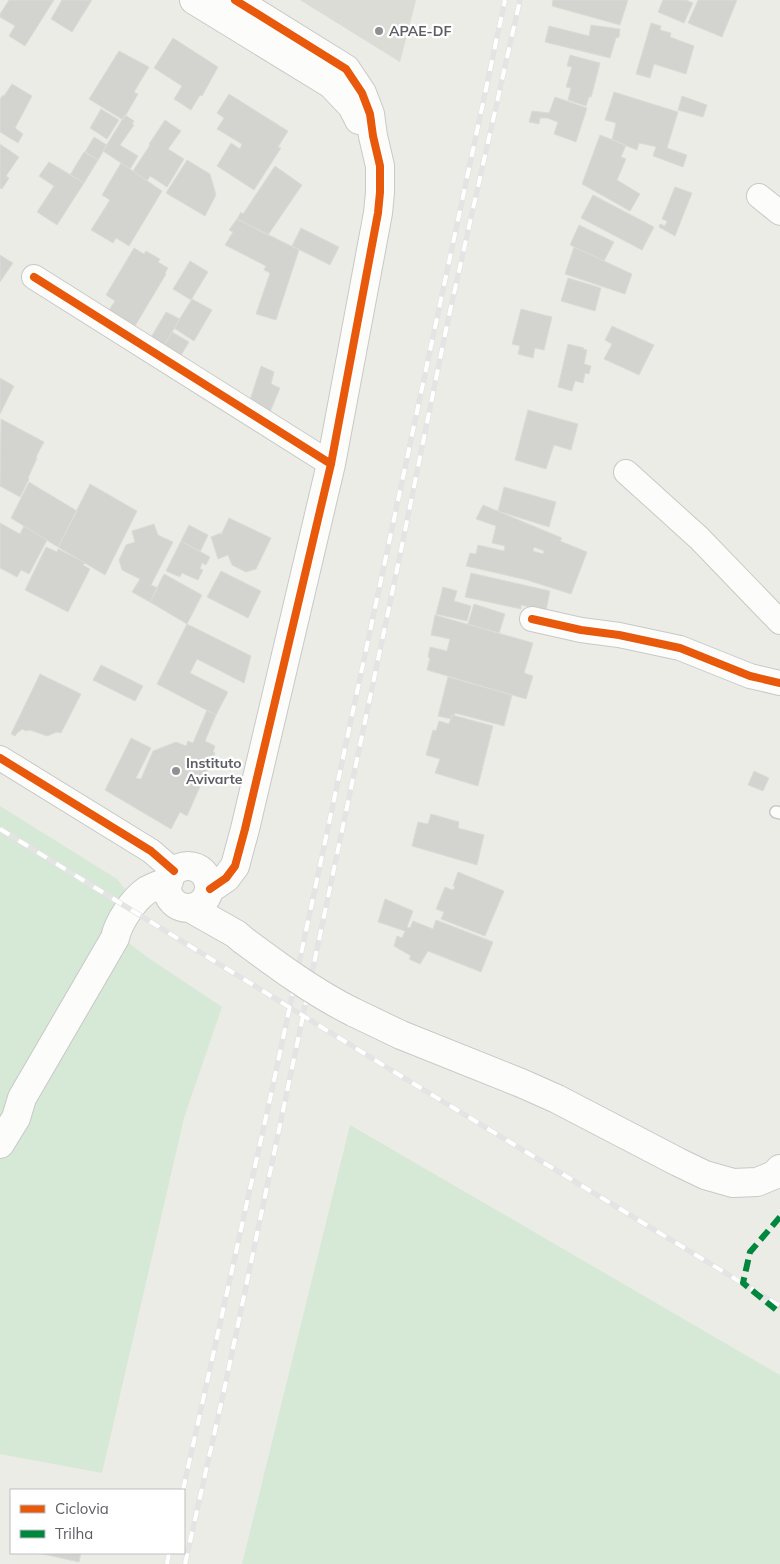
<svg xmlns="http://www.w3.org/2000/svg" width="780" height="1564" font-family="Mulish,sans-serif">
	<style>
		.education { fill: #dcdcd6 }
		.green { fill: #d6e8d6 }
		.building { fill: #d3d3d0; stroke: #dcdbd6; fill-rule: evenodd }
		.lines { fill: none; stroke-linecap: round; stroke-linejoin: round }
		.lane-casing { stroke: #c8c8c8; stroke-width: 14 }
		.street-casing { stroke: #c8c8c8; stroke-width: 26 }
		.secondary-casing { stroke: #c8c8c8; stroke-width: 30 }
		.lane { stroke: #fcfcfb; stroke-width: 11 }
		.street { stroke: #fcfcfb; stroke-width: 24 }
		.secondary { stroke: #fcfcfb; stroke-width: 28 }
		.rail-casing { stroke: #e3e4e3; stroke-width: 5.5 }
		.rail { stroke: #fff; stroke-width: 4; stroke-dasharray: 11; stroke-linecap: butt }
		.secondary-bridge-casing { stroke: #c8c8c8; stroke-width: 30; stroke-linecap: butt }
		.secondary-bridge { stroke: #fcfcfb; stroke-width: 28 }
		.quiet { stroke: #00873e; stroke-width: 6; stroke-dasharray: 12 6; stroke-linecap: butt }
		.cycleway-casing { stroke: #fff; stroke-width: 11 }
		.cycleway { stroke: #e8590c; stroke-width: 8 }
		.poi-dot { fill: #8f9092; stroke: #fff; stroke-width: 2 }
		.labels { text-anchor: middle; stroke-width: 4.5; stroke-linejoin: round; paint-order: stroke }
		.poi-label { font-size: 14px; font-weight: bold; fill: #5d5f65; stroke: #fff; text-anchor: start }
	</style>
	<rect width="100%" height="100%" fill="#ecece7"/>
	<path class="education" d="M300,0H416L400,62Z"/>
	<path class="green" d="M0,806L117,879L125,889L109,928L147,957L222,1007L184,1118L102,1473L0,1454Z
		M350,1125L780,1375V1564H242Z"/>
	<path class="building" d="M9,0H54L25,46L9,36L15,26L0,17V14Z
		M62,0H92L72,32L51,19Z
		M553,0H628L620,25L552,6Z
		M663,0H686L693,3L684,23L658,12Z
		M698,0H737L722,37L688,23Z
		M651,23L661,26L660,30L671,33L670,37L694,46L686,74L654,64L650,78L636,74Z
		M591,25L620,29L619,37L616,38L610,58L545,42L549,26L589,36Z
		M173,38L218,67L202,96L200,95L191,110L174,99L182,86L154,68Z
		M119,51L149,67L134,92L138,94L123,120L89,99Z
		M570,55L600,63L592,94L591,97H589L586,106L568,100L571,88L566,87L572,67L567,66Z
		M12,84L32,96L15,128L23,134L18,143L0,132V99L3,95L4,96Z
		M614,92L678,112L667,148L687,155L683,167L653,156L656,147L653,146L639,143L637,150L612,140L616,123L605,120Z
		M229,94L288,131L278,147L281,148L254,190L217,166L231,143L240,149L242,144L217,129L224,118L217,113Z
		M682,96L707,105L703,117L678,110Z
		M555,97L587,108L576,142L554,134L558,122L547,118H540L539,124L529,122L532,111L549,113Z
		M101,109L119,120L107,139L90,128Z
		M125,115L134,121L132,124L134,125L120,145L138,156L130,169L103,151Z
		M165,120L181,131L168,149L184,159L167,187L150,176L147,181L133,171L150,145L149,144Z
		M600,135L626,145L621,157L626,159L617,180L640,194L630,211L582,184Z
		M94,137L107,145L98,160L85,152Z
		M0,144L19,157L6,176L9,178L2,189L0,188Z
		M84,152L98,160L84,183L70,175Z
		M187,160L210,174L216,195L205,216L166,193Z
		M49,162L84,183L57,225L37,212L54,186L39,176Z
		M121,163L162,191L129,246L116,238L113,243L91,230L110,200L102,195Z
		M275,166L302,185L268,235L237,219L241,212L243,214Z
		M675,187L692,193L675,236L659,227L660,224L665,226L667,221L662,219Z
		M593,195L654,227L642,250L581,218Z
		M237,219L299,250L276,320L256,314L270,273L264,270L266,266L225,245L233,232L229,230Z
		M579,225L614,242L604,261L570,245Z
		M301,228L339,247L330,265L292,246Z
		M574,247L632,274L625,294L565,274Z
		M134,248L144,254L146,251L160,259L158,262L168,268L165,273L166,274L135,326L109,310L115,301L106,295Z
		M0,255L13,263L0,282Z
		M190,261L208,272L191,300L173,289Z
		M568,278L601,288L595,311L561,301Z
		M192,299L212,310L194,341L174,328Z
		M521,309L552,317L544,350L535,348L533,358L518,354L520,346L512,344Z
		M166,312L180,319L163,347L150,339Z
		M612,326L654,345L639,375L604,359L612,344L605,340Z
		M172,332L189,342L180,357L163,347Z
		M568,344L584,348L583,349L587,350L584,364L591,366L589,374L585,373L583,383L575,381L572,391L558,387Z
		M261,366L274,372L271,384L280,388L270,412L250,400Z
		M0,378L14,386L0,414Z
		M528,410L578,424L571,450L554,445L546,469L515,460Z
		M1,419L44,442L36,457L37,458L28,478L29,479L20,497L0,486Z
		M29,482L77,511L58,547L11,518Z
		M90,484L137,511L105,575L58,547Z
		M504,487L556,502L549,527L498,511Z
		M483,505L562,538L560,541L587,552L571,594L527,580L466,566L470,553L476,554L478,545L504,551L505,546L492,543L496,526L476,519ZM534,547L544,551L543,554L533,551Z
		M229,518L271,538L256,569L246,572L232,565L228,555L218,559L211,537L221,533V535Z
		M0,523L20,534L24,526L47,540L29,574L21,570L17,577L0,568Z
		M154,524L158,535L173,542L151,585L158,588L150,602L132,592L140,579L122,570L119,560L126,545L135,542L132,531Z
		M189,525L208,535L200,552L181,541Z
		M181,541L210,557L206,565L202,563L200,569L203,570L198,580L182,573L180,577L166,571Z
		M46,547L57,552L58,549L72,556L85,563L83,565L90,569L68,612L25,590Z
		M221,571L261,591L248,618L207,597Z
		M471,573L550,591L546,611L521,605V609L465,597Z
		M164,574L202,595L187,624L150,602Z
		M443,587L457,591L454,601L471,606L467,621L436,614Z
		M474,604L505,614L499,633L468,624Z
		M435,615L533,643L524,673L533,676L526,699L427,670L430,658L428,657L430,647L447,651L450,639L431,635Z
		M187,624L251,656L244,683L197,659L190,673L228,692L216,715L157,684Z
		M101,665L143,686L135,701L93,680Z
		M40,674L81,694L61,733L57,732L47,736L30,730L26,731L22,729L19,732H18L15,736L11,734Z
		M448,677L512,695L504,726L455,713L454,716L452,715L451,719L438,716Z
		M207,710L216,715L205,741L215,746L213,752L215,753L187,816L180,812L171,829L105,790L131,738L151,748L136,778L141,779L153,751L176,742L186,746L188,741L193,743Z
		M452,715L493,726L478,786L435,773L440,759L426,755L433,730L436,731L439,721L449,724Z
		M754,771L769,778L763,791L748,785Z
		M431,814L459,822L458,828L484,835L477,865L412,846L418,822L428,824Z
		M458,872L504,891L485,936L441,919L444,912L436,909L445,887L452,890L454,889L455,886H453Z
		M385,899L413,911L407,927L410,928L413,921L433,929L436,920L493,942L481,972L428,951L420,964L409,959L411,956L394,946L397,936L402,938L405,931L378,922Z
		M38,1553H81L79,1562Z"/>
	<g class="lines">
		<defs>
			<path id="lane" d="M776,812L780,813"/>
			<path id="street" d="M759,196L780,213
				M34,277L331,464
				M626,472L699,538L780,622
				M532,619L581,630L619,635L680,648L750,676L780,683
				M0,758L151,851L174,871"/>
			<path id="secondary" d="M194,0L331,84L352,106L359,120
				M167 887a21 21 0 1 1 42 0a21 21 0 1 1-42 0Z
				M210,889L226,878L235,866L245,829L331,464L378,213L380,192V166L373,136L370,114L362,93L346,69L235,0
				M190,908L236,934L243,940
				M353,1012L401,1035L521,1083L557,1099L678,1162L705,1175L733,1183L757,1182L774,1175L780,1169
				M0,1144L16,1118L22,1098L115,938C118,923 133,900 146,891C152,887 162,884 169,881"/>
		</defs>
		<use href="#lane" class="lane-casing"/>
		<use href="#street" class="street-casing"/>
		<use href="#secondary" class="secondary-casing"/>
		<use href="#lane" class="lane"/>
		<use href="#street" class="street"/>
		<use href="#secondary" class="secondary"/>
		<defs>
			<path id="rail" d="M0,829L396,1073L780,1306
				M183,1490L270,1099L505,0
				M167,1564L169,1553
				M185,1564L225,1386L399,560L448,320L520,0"/>
		</defs>
		<use href="#rail" class="rail-casing"/>
		<use href="#rail" class="rail"/>
		<defs>
			<path id="secondary-bridge" d="M243,940C278,966 313,992 353,1012"/>
		</defs>
		<use href="#secondary-bridge" class="secondary-bridge-casing"/>
		<use href="#secondary-bridge" class="secondary-bridge"/>
		<path class="quiet" d="M780,1217L750,1252L743,1283L780,1313"/>
		<defs>
			<path id="cycleway" d="M34,277L331,464
				M532,619L581,630L619,635L680,648L750,676L780,683
				M0,758L151,851L174,871
				M210,889L226,878L235,866L245,829L331,464L378,213L380,192V166L373,136L370,114L362,93L346,69L235,0"/>
		</defs>
		<use href="#cycleway" class="cycleway-casing"/>
		<use href="#cycleway" class="cycleway"/>
	</g>
	<g class="poi-dot">
		<circle cx="379" cy="31" r="5"/>
		<circle cx="176" cy="771" r="5"/>
	</g>
	<g class="labels">
		<g class="poi-label">
			<text x="389" y="36">APAE-DF</text>
			<text x="186" y="768">Instituto<tspan x="186" dy="16">Avivarte</tspan></text>
		</g>
	</g>
	<rect x="10" y="1489" width="175" height="65" fill="#ffffff" stroke="#bebfc1"/>
	<rect x="20" y="1505" width="25" height="8" fill="#e8590c" stroke="#bebfc1"/>
	<text x="55" y="1514" font-size="15" fill="#5d5f65">Ciclovia</text>
	<rect x="20" y="1530" width="25" height="8" fill="#00873e" stroke="#bebfc1"/>
	<text x="55" y="1539" font-size="15" fill="#5d5f65">Trilha</text>
</svg>
